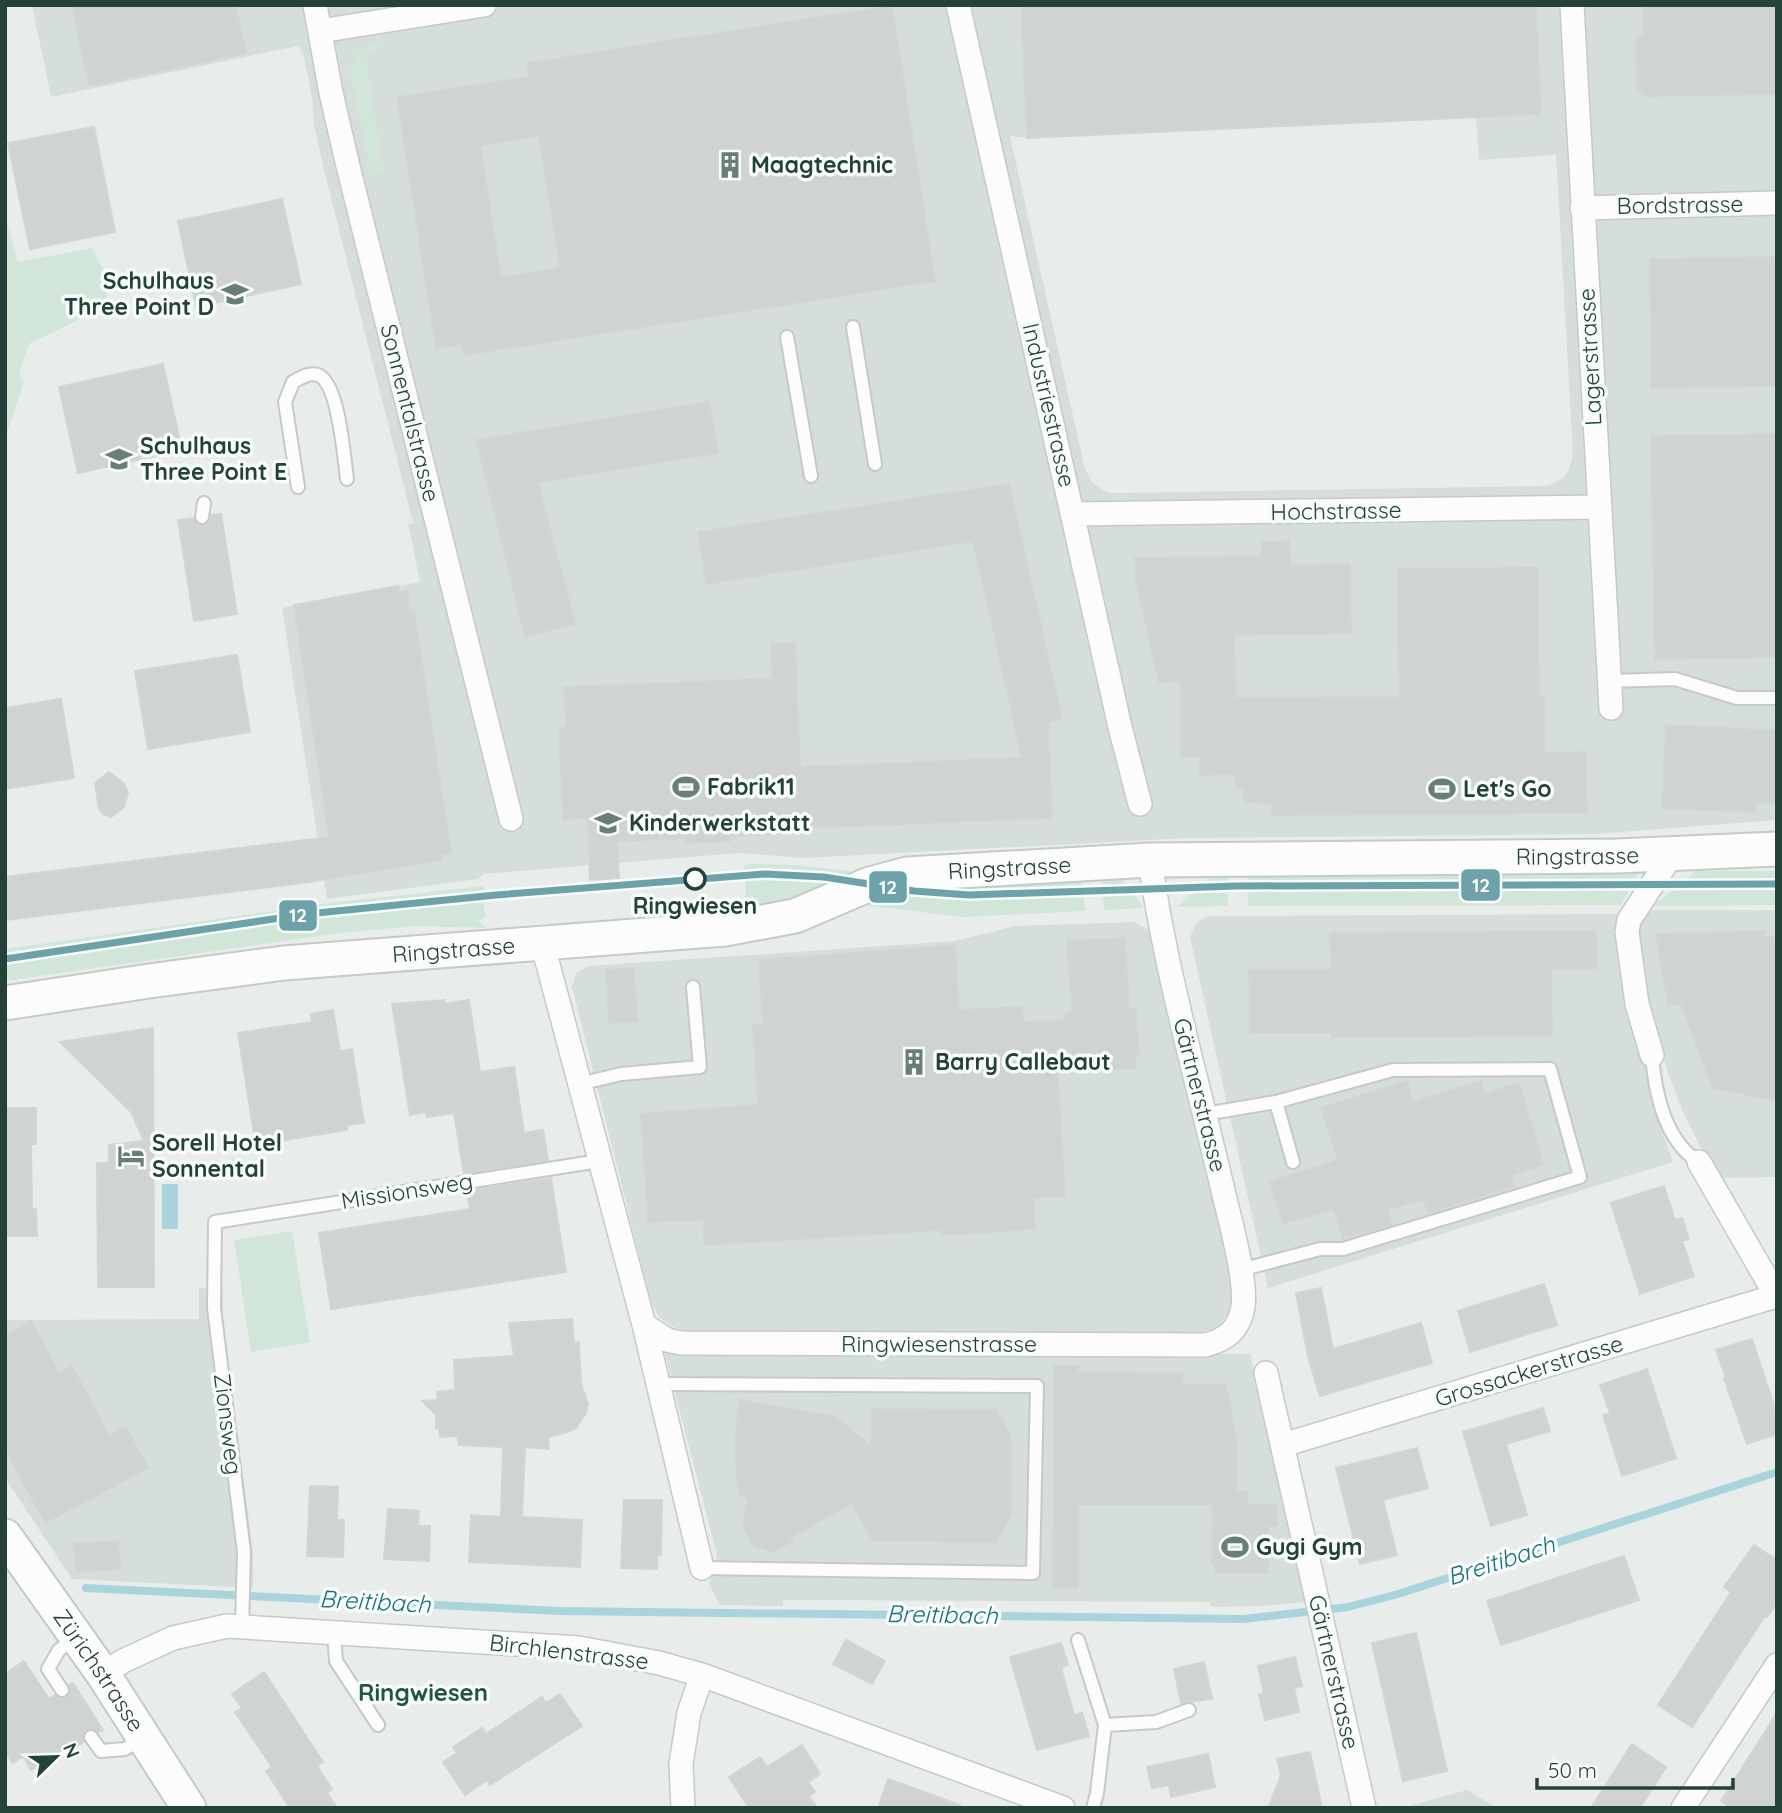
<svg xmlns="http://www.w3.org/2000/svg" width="1782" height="1813" font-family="Quicksand,sans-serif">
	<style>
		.built { fill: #d6dedb; fill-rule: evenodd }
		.green { fill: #d1e6d8 }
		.water { fill: #a9d4db }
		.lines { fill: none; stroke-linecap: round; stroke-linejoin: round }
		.stream { stroke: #a9d4db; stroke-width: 8 }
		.building { fill: #cfd4d2; stroke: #d1d6d4; stroke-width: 2; fill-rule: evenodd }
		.lane-casing { stroke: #c5cac8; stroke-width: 16 }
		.street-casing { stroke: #c5cac8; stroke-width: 26 }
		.secondary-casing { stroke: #c3cbc8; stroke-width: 37 }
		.lane { stroke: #fcfcfc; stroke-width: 12 }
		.street { stroke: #fcfcfc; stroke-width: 23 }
		.secondary { stroke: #fcfcfc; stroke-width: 33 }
		.tram-1-casing { stroke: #f7fbf9; stroke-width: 12 }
		.tram-1 { stroke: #6ca2a8; stroke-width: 7 }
		.stop-dot { fill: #f7fbf9; stroke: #24423a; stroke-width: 3.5 }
		.labels { text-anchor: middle; stroke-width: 7; stroke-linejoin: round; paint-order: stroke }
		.poi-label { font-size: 23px; font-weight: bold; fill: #24423a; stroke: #f7fbf9; text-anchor: start }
		.street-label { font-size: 23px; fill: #24423a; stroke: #f7fbf9 }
		.stop-label { font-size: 23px; font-weight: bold; fill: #24423a; stroke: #f7fbf9 }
		.water-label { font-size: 24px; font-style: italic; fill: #1c6f80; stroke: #f7fbf9 }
		.neighbourhood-label { font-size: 24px; font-weight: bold; fill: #1f5548; stroke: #f7fbf9 }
		.line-badge { stroke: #f7fbf9; stroke-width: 2.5 }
		.badge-label { font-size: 19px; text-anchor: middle; font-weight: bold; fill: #fff }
	</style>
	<rect width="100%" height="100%" fill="#e8edeb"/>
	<path class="built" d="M32,5H355L361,7L374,5H1777V820L1595,834L1188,838L804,858L740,853L484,874L478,879L327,899L282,608L420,582L408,524L413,523L326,178L314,126L312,97L303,53L298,46L51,97ZM1476,117L1479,160L1556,155L1573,454L1569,469L1564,477L1550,485L1542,486L1116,493L1106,492L1092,482L1085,469L1010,136L1027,138Z
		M1653,910H1777V1177L1721,1178L1701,1148L1683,1112L1669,1076L1648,1005L1639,935L1641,922L1646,912Z
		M1620,914L1651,1101L1673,1162L1268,1288L1190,937L1196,924L1205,917L1212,916Z
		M1135,922L1150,931L1181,1074L1189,1091L1233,1282L1230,1312L1217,1327L1195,1334L689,1331L673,1327L659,1317L651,1302L572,987L576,973L588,966L955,941L1016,926Z
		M199,1288H223V1318L253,1552V1588L72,1579L5,1478V1320L199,1319Z
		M664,1350L1250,1354L1306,1602L1261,1606L1212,1607L1209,1602L783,1600V1606L720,1605L709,1585L717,1555Z
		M1467,1790L1497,1808H1402Z"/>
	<path class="green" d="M379,43V47L369,52L366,60L384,174C376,175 372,170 369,163L350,71C353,56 363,46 379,43Z
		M5,215L18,262L92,248C97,259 109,277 109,289C109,311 47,334 29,344L19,374L24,381L5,440Z
		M748,864L798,865L855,872L788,900L746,908L754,900L745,897L746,880L743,866Z
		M1640,871L1621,905L1248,906V872Z
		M1696,871H1777V905L1653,906Z
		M1227,874L1228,906L1177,907L1209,878Z
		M1119,875L1144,908L1104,910L1102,876Z
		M1082,877L1085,911L963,917L861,905L926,887Z
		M484,886L483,902L486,917L478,921L487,928L414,926L341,933L5,981V949L338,902Z
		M292,1231L310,1342L251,1352L234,1240Z"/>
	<path class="water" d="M162,1184H178V1229H162Z"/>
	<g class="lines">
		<path class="stream" d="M86,1588L560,1611L1243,1619L1348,1607L1398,1594L1777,1472"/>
	</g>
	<path class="building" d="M72,5H236L246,53L89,86Z
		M1021,5H1536L1541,114L1027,138Z
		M1643,5H1777V94L1644,96L1637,89L1636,41L1643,34Z
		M892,6L935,281L464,355L462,344L436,348L397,97L529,77L527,63ZM539,136L560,268L501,277L480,145Z
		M94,127L115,232L30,249L8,143Z
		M282,199L301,284L196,307L178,221Z
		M1777,257V386L1651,388L1650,259Z
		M163,364L182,450L78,473L59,387Z
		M709,402L718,453L538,482L575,624L525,637L476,440Z
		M1777,434V657L1655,659L1651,436Z
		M1009,484L1062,719L1048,722L1052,818L802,828L803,833L729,836L730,841L685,843V838L617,841L619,878L590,880L588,818L563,819L559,728L566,727L564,687L773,679L771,644L795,643L800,767L1022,758L973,541L706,584L698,532Z
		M221,514L237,614L194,621L178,520L194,518L197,524L205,525L209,522L211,515Z
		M1289,541L1290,565L1350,564L1351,633L1234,635L1236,698L1399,697L1398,569L1538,568L1539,696H1545V753L1586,752L1587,813L1272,815L1273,804L1244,801V788H1236L1235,774L1200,775L1199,757H1181V681L1159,682L1136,581L1135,558L1262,556V542Z
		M398,586V592L407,591L410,611L414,610L451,853L441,855L442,860L302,883L5,920V877L329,837L294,605Z
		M237,655L250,732L148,749L135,671Z
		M61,699L74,778L5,789V708Z
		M1666,725L1777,731V804L1756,803L1755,812L1662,808Z
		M109,772L124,784L128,793L124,807L111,817L103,814L99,809L95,783Z
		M1596,931L1597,968L1551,969L1552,1036L1332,1037L1331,1032H1250L1249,970H1331L1330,933Z
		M1765,931V937L1777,936V1101L1713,1088L1681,1004L1668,1005L1656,934Z
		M1125,938L1129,1009H1136L1139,1056H1135L1136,1068L1097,1071V1059L1057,1061L1065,1196L1033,1198L1035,1229L941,1235L940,1230L705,1245L703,1220L648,1222L641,1114L758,1105L753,1025L763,1024L759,960L955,945L959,1010L1022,1007L1023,1022L1065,1020V1013H1072L1067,941Z
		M634,968L637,1021L609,1023L606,970Z
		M445,1000V1004L469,1000L480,1072L514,1067L524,1133L543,1130L548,1160L464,1174L454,1113L427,1117L426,1112L410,1115L392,1004Z
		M333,1010L340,1051L352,1049L364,1123L347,1125V1130L272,1142V1137L255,1140L238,1033L312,1022L311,1014Z
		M153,1028L154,1287H98L97,1163H109V1145L144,1141L131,1112L60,1042Z
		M1407,1081L1413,1102L1481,1081L1485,1094L1519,1083L1544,1164L1511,1175L1514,1186L1428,1213L1423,1199L1388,1210L1392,1224L1343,1239L1334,1209L1283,1224L1270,1182L1338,1160L1321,1108Z
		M5,1108H36V1144H31L32,1209H36L37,1236H5Z
		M551,1178L566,1272L331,1309L319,1233L470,1209L467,1191Z
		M1664,1186L1675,1220L1682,1218L1689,1239L1682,1241L1694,1276L1640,1294L1611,1203Z
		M1544,1284L1557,1325L1470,1352L1458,1311Z
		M1321,1288L1333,1349L1421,1323L1432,1363L1320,1396L1308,1357L1296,1293Z
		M572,1319L574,1343L579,1342L581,1384L588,1404L586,1413L576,1428L568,1432L548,1437L549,1449L525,1447L522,1517L582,1520L580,1567L469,1562L471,1515L501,1517L503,1447L459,1445L458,1436L440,1437L439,1428H436V1415L422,1401L438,1400L437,1392L455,1390L454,1360L514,1356L509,1323Z
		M31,1321L59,1373L72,1366L109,1436L126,1427L148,1468L45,1523L5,1448V1335Z
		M1752,1339L1777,1415V1434L1747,1444L1724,1378H1726L1716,1350Z
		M1054,1366H1078V1372L1183,1373L1182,1385H1226L1236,1437V1491H1247V1505H1277V1526H1268V1573H1215V1563H1212L1213,1504H1078V1588H1053Z
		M1647,1369L1676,1458L1622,1476L1603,1415L1610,1413L1600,1385Z
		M739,1400L836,1417L871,1447V1409L997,1410L1011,1436V1515L996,1542L873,1541L852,1503L792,1537L794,1540L773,1552L753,1546L743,1526L748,1499L739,1494L737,1480L735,1443Z
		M1543,1408L1550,1431L1506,1444L1527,1515L1491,1526L1463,1432Z
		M1417,1448L1428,1488L1383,1500L1397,1555L1360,1564L1336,1468Z
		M310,1486L338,1487L337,1520H344L343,1557L307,1556Z
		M624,1500H662L661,1555L658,1554L657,1569L621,1568Z
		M388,1509L419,1511L418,1526H430L429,1561L384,1559Z
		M118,1541L120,1569L76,1572L74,1544Z
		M1754,1545L1777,1560V1603L1767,1617L1765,1616L1692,1727L1658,1705L1731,1592L1724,1587Z
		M1624,1556L1639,1600L1501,1645L1487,1601Z
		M1416,1633L1447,1771L1403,1781L1372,1643Z
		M846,1640L885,1661L872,1684L833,1664Z
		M1061,1643L1068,1665L1061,1668L1074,1715L1082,1713L1089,1736L1037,1750L1010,1657Z
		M1295,1657L1302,1686L1294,1688L1299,1712L1265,1720L1259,1695L1264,1693L1258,1666Z
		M24,1661L49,1699L55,1695L59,1698H66L70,1693L69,1685L73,1683L103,1730L98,1732L94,1729L87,1730L83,1734L84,1742L71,1750L68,1746L31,1770L23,1756L13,1763L5,1752V1674Z
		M1204,1662L1212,1699L1181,1703L1174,1669Z
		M264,1672L323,1762L317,1766L332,1789L327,1793L337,1808H290L266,1771L272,1767L235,1712L242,1708L232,1694Z
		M560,1694L582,1726L490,1785L487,1780L465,1795L443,1762L457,1753L453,1747L482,1728L486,1734L542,1697L546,1703Z
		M1777,1713V1808H1731L1721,1801Z
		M1632,1744L1666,1767L1640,1808H1591Z
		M802,1745L820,1774L808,1782L815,1792L809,1796L817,1808H749L729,1777L760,1757L767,1767Z
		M1310,1752L1322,1808H1268L1281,1775L1277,1759Z
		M1208,1754L1215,1787L1171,1797L1169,1785L1152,1788L1147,1767Z
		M888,1779L960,1805V1808H878Z"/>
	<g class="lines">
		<defs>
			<path id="lane" d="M853,327L875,464
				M787,337L811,476
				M298,487L285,402L293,382C300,378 309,372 318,375C339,383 344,458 347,479
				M202,517L204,503
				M1610,681L1675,679L1737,698H1777
				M1652,1055C1655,1093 1665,1141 1699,1162
				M579,1084L621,1074L700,1067L693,987
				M1276,1102L1293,1162
				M1205,1114L1276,1102L1393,1070L1550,1069L1580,1177L1343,1249H1320L1240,1270
				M658,1384L1037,1386L1033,1573L702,1568
				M242,1626L244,1552L214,1308L215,1222L599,1161
				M334,1633L336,1661L378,1725
				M1078,1640L1105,1725L1097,1793L1093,1808
				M62,1690L48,1669L59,1650L74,1639
				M1105,1725L1156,1722L1189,1710
				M91,1737L101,1751L125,1749L143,1738"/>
			<path id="street" d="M315,5L331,93L348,166L511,819
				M958,5L1120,727L1140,804
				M1572,5L1611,708
				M320,31L484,5
				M1582,208L1777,203
				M1074,514L1598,507
				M542,942L644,1325L702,1568
				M1652,1055L1637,1004L1627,932L1629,920L1673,853
				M1699,1162L1777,1297
				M644,1325L667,1340L681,1343L1205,1345C1226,1340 1239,1330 1243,1307C1247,1278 1228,1213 1221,1182C1196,1075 1165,969 1150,860
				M1266,1373L1364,1808
				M1283,1445L1776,1296
				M103,1674L123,1661L173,1638L227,1626L579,1648L659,1663L702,1675L1063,1808
				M683,1808L681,1764L689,1713L702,1675
				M1683,1808L1777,1665"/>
			<g id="secondary">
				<path id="s1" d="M5,1003L149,981L284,963L725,929L795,916L870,884L907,874L1150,860L1617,856L1777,849"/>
				<path id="s2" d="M5,1536L103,1674L189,1808"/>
			</g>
		</defs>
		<use href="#lane" class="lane-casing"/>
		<use href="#street" class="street-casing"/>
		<use href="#secondary" class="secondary-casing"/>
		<use href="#lane" class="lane"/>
		<use href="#street" class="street"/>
		<use href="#secondary" class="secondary"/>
		<defs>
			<path id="tram-1" d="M5,959L307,914L496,895L765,874L824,877L914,891L969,895L1237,886L1777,884"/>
		</defs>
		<use href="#tram-1" class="tram-1-casing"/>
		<use href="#tram-1" class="tram-1"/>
	</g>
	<defs>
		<symbol id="building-bare" viewBox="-9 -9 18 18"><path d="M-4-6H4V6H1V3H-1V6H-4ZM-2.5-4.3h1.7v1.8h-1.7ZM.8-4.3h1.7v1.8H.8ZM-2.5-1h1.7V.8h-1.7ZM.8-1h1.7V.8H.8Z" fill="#697e78" stroke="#f7fbf9" stroke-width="2.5" paint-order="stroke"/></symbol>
		<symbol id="school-bare" viewBox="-9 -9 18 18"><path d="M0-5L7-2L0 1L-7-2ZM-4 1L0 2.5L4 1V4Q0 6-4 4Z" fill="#697e78" stroke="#f7fbf9" stroke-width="2.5" paint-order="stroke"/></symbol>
		<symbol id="stadium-bare" viewBox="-9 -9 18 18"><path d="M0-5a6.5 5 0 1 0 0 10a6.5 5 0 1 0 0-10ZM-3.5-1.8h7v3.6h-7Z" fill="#697e78" stroke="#f7fbf9" stroke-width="2.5" paint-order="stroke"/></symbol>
		<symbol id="hotel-bare" viewBox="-9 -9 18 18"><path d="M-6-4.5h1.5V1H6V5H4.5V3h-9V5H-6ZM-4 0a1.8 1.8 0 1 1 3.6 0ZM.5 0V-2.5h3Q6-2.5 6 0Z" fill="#697e78" stroke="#f7fbf9" stroke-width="2.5" paint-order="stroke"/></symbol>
	</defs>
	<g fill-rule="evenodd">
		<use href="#building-bare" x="711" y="146" width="38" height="38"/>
		<use href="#school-bare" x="216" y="275" width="38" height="38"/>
		<use href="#school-bare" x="100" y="440" width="38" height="38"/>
		<use href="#stadium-bare" x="667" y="768" width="38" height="38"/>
		<use href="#stadium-bare" x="1423" y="770" width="38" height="38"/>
		<use href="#school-bare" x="589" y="804" width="38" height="38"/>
		<use href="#building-bare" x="895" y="1043" width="38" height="38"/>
		<use href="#hotel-bare" x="112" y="1137" width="38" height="38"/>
		<use href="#stadium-bare" x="1216" y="1528" width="38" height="38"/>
	</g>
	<circle class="stop-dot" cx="695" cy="879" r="10"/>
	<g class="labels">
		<g class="poi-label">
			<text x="751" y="173">Maagtechnic</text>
			<text x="214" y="289" text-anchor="end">Schulhaus<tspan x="214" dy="26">Three Point D</tspan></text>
			<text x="140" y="454">Schulhaus<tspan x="140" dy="26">Three Point E</tspan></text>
			<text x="707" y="795">Fabrik11</text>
			<text x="1463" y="797">Let's Go</text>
			<text x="629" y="831">Kinderwerkstatt</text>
			<text x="935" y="1070">Barry Callebaut</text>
			<text x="152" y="1151">Sorell Hotel<tspan x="152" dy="26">Sonnental</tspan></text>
			<text x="1256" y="1555">Gugi Gym</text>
		</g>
		<g class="street-label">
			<text transform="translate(1680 205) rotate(-1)" y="8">Bordstrasse</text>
			<text transform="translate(1590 357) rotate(-93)" y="8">Lagerstrasse</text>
			<text transform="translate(1049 405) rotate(77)" y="8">Industriestrasse</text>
			<text transform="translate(410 413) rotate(76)" y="8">Sonnentalstrasse</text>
			<text transform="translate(1336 511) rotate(-1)" y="8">Hochstrasse</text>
			<text dy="8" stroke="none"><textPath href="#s1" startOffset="1586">Ringstrasse</textPath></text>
			<text dy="8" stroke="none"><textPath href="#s1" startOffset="1018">Ringstrasse</textPath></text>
			<text dy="8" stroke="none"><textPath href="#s1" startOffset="452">Ringstrasse</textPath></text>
			<text transform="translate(1200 1095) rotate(76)" y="8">Gärtnerstrasse</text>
			<text transform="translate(407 1191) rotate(-9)" y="8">Missionsweg</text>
			<text x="939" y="1352">Ringwiesenstrasse</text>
			<text transform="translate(1529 1371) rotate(-17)" y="8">Grossackerstrasse</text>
			<text transform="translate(228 1424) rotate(83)" y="8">Zionsweg</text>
			<text transform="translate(569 1652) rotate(7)" y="8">Birchlenstrasse</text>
			<text dy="8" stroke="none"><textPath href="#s2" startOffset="164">Zürichstrasse</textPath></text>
			<text transform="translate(1334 1672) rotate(77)" y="8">Gärtnerstrasse</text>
		</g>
		<g class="stop-label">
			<text x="695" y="914">Ringwiesen</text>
		</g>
		<g class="water-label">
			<text transform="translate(1501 1561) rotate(-18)" y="8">Breitibach</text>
			<text transform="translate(375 1602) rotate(3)" y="8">Breitibach</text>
			<text transform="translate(942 1615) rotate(1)" y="8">Breitibach</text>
		</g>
		<g class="neighbourhood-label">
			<text x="423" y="1701">Ringwiesen</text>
		</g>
	</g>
	<g class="line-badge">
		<rect x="1460" y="868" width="41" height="34" rx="7" fill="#6ca2a8"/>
		<rect x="868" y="870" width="40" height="34" rx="7" fill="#6ca2a8"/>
		<rect x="278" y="899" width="40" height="33" rx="7" fill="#6ca2a8"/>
	</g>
	<g class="badge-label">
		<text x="1481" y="892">12</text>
		<text x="888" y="894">12</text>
		<text x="298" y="922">12</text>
	</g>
	<rect width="1782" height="1813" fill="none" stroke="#24423a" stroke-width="14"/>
	<g transform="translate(56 1757) rotate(67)" stroke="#f7fbf9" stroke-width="5" paint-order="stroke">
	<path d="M0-5L12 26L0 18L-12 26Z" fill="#24423a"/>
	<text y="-10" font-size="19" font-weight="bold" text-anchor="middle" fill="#24423a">N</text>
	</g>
	<path d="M1537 1778v10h196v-10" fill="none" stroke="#24423a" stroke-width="3.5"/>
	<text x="1548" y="1778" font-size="21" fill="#24423a" stroke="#f7fbf9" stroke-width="5" paint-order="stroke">50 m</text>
</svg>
